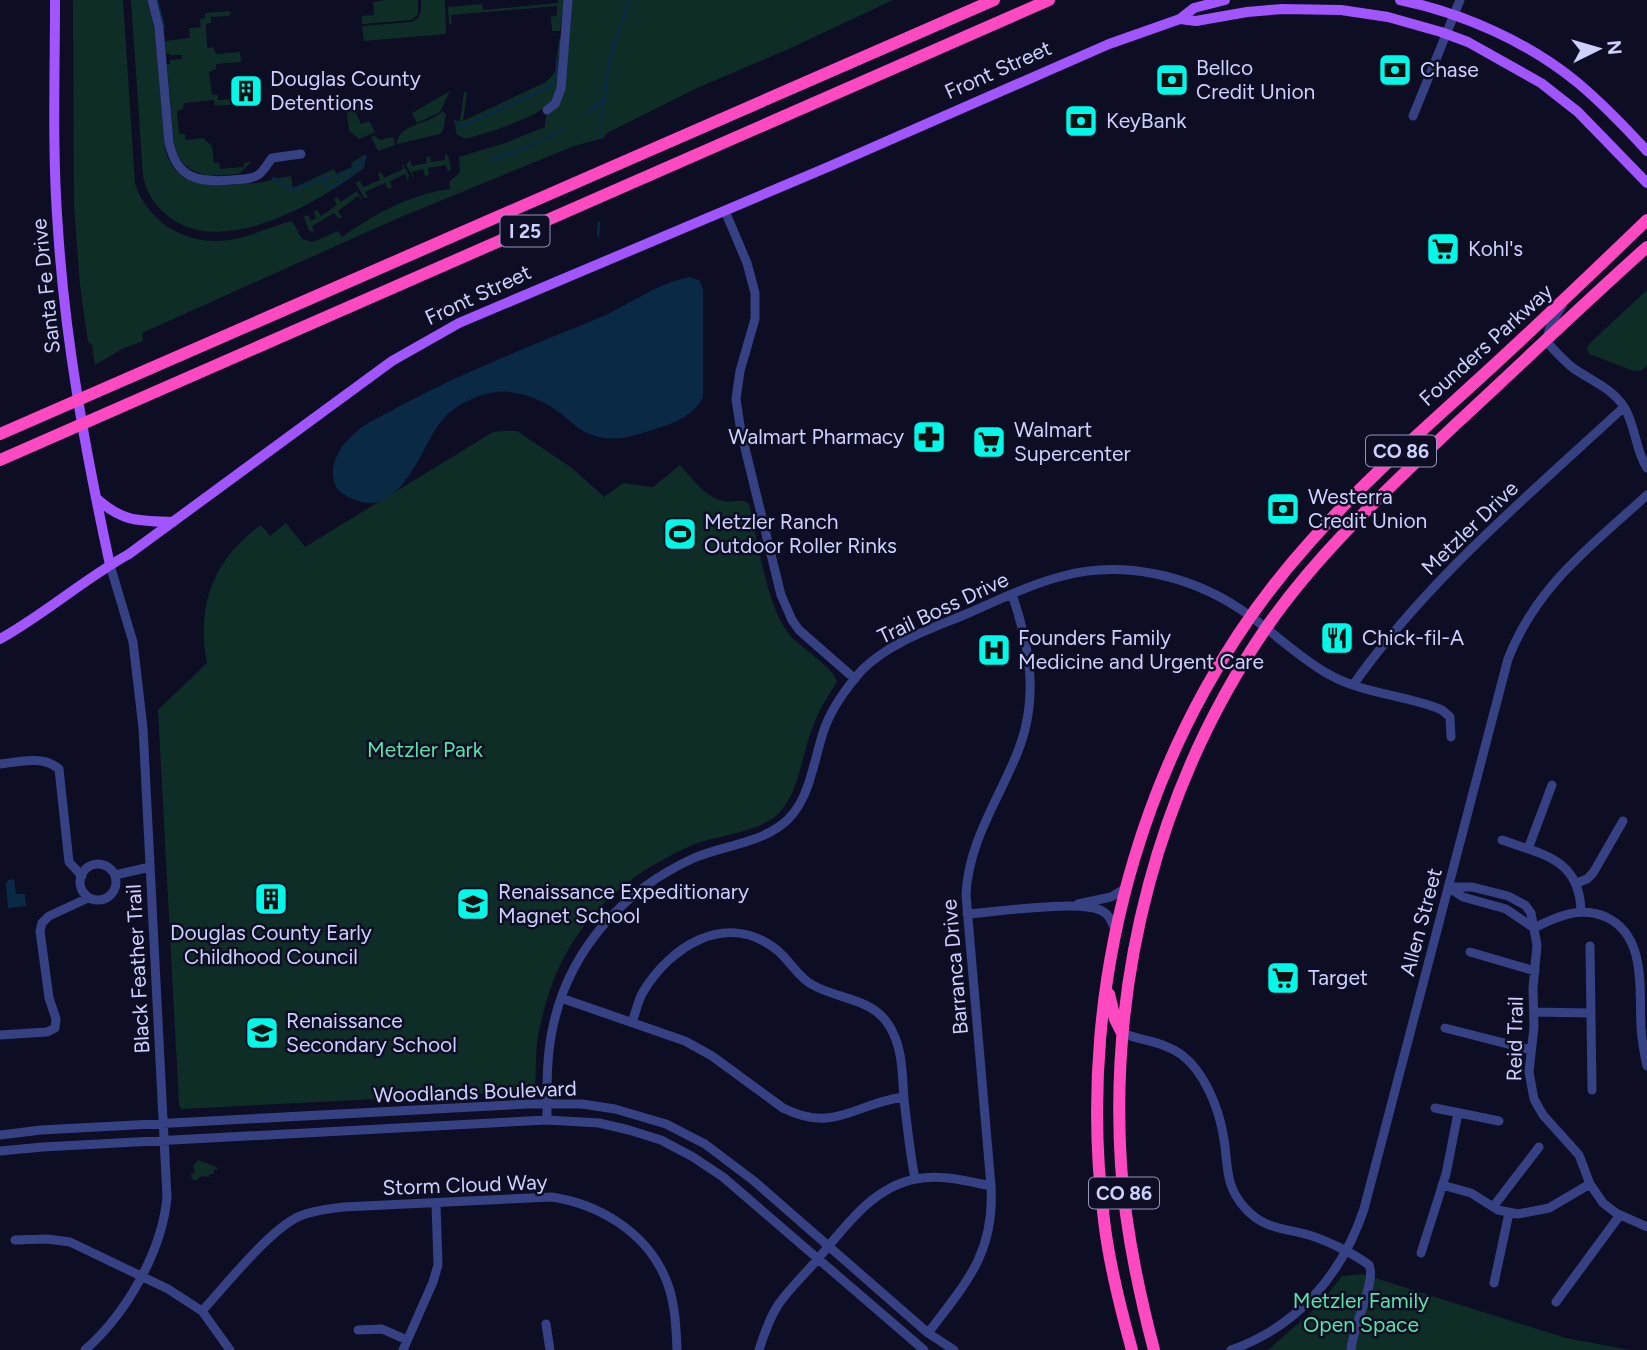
<svg xmlns="http://www.w3.org/2000/svg" width="1647" height="1350" font-family="Figtree,sans-serif">
	<style>
		.green { fill: #0f2d27 }
		.water { fill: #092945 }
		.lines { fill: none; stroke-linecap: round; stroke-linejoin: round }
		.stream { stroke: #092945; stroke-width: 2.5 }
		.minor { stroke: #364184; stroke-width: 9 }
		.major { stroke: #a155ff; stroke-width: 10 }
		.highway { stroke: #ff49c1; stroke-width: 12 }
		.labels { text-anchor: middle; stroke-width: 5; stroke-linejoin: round; paint-order: stroke }
		.shield { fill: #0d0d23; stroke: #9496bd; stroke-width: 2 }
		.shield-label { font-size: 19px; font-weight: bold; fill: #ced1ff }
		.poi-label { font-size: 21px; fill: #ced1ff; stroke: #0d0d23; text-anchor: start }
		.street-label { font-size: 21px; fill: #ced1ff; stroke: #0d0d23 }
		.park-label { font-size: 21px; fill: #56e4a7; stroke: #0d0d23 }
	</style>
	<rect width="100%" height="100%" fill="#0d0d23"/>
	<path class="green" d="M73,0H123L135,184C150,226 191,248 235,239C254,235 273,226 292,221L302,239L313,242L338,231L342,237C376,213 409,195 450,189L449,182L460,172L459,157L505,143L545,127L546,115L555,109L571,22V0H893L793,47L697,88L607,133L604,138L574,146L396,219L142,333L143,341L122,349L95,365L92,345L88,342L80,285L74,207Z
		M131,0H147L155,33L166,153C177,185 206,187 236,184C245,183 255,184 264,182C273,179 281,177 291,176L293,188L334,169L336,174L352,167L351,163L366,154L364,168C319,202 226,257 172,219C156,208 147,195 143,176Z
		M386,0H418V15L411,20L362,24V16L374,15L373,2Z
		M421,0H445L446,34L364,41L362,26L411,22C422,18 421,10 421,0Z
		M558,0H565L560,31H552L551,17L557,15V6L451,15L452,24H449L448,7L482,4L483,10L558,3Z
		M229,11L231,13L229,16L211,17V23L206,24L207,48L213,47L216,54L240,52L241,62L216,64V69L209,72L212,95H218V100L235,99L238,102L237,104L215,106L214,100L184,103L183,109L177,111L179,134H185V140L203,138L212,146L214,163H219L220,169L244,167V163L251,162L239,174L207,176L187,168L189,166H185L178,156L174,144L167,64H170V60L182,59V55H170L169,53H166L165,41L190,38L189,28L201,27L200,19L205,18V13Z
		M559,39H563L561,57H558V61L561,62C559,73 560,91 553,100C542,116 485,134 466,139L456,134L455,121H460L464,92H467L463,121L546,82L555,72Z
		M450,91L440,112L417,123L412,113Z
		M361,103L363,108L356,113L361,124L369,121L375,132L359,139L349,131L346,104Z
		M443,111L446,114L443,131L440,134L397,144C398,123 429,125 443,111Z
		M375,136L380,140L393,137L395,145L378,151L371,137Z
		M445,154L448,155L451,168L448,172L446,165L428,168L429,175L425,176L423,169L412,172L414,179L406,165L410,160L412,166L427,163L426,157L430,156L431,162L445,160Z
		M402,163L409,175L408,181L405,174L390,181L392,188L388,189L385,183L365,192L368,198H364L356,183L360,181L363,187L380,180L378,173L381,172L384,178L403,169Z
		M357,191L363,201L358,196L338,211L342,217L339,219L334,213L312,226L314,232L309,231L304,217L308,215L311,221L316,218L314,212L317,210L321,216L337,205L334,199L337,197L341,202Z
		M1647,290V365L1642,370L1634,371L1589,354L1587,348L1591,342Z
		M504,431H517L572,468L604,497L623,483L653,487L680,465C692,478 705,497 723,501C733,504 741,497 749,504C758,541 766,603 788,633C799,647 834,667 837,682C827,697 818,712 812,729C801,757 800,790 779,813C760,833 715,835 690,846C610,882 560,936 541,1022C538,1034 536,1047 536,1059C535,1069 537,1081 533,1091L181,1109L179,1105L158,710L207,663C196,606 213,559 261,525L270,536L286,523L305,547L493,432Z
		M198,1160L217,1167L218,1169L214,1170V1174H209V1177L202,1176L195,1181L191,1177V1174L195,1172L193,1166Z
		M1362,1274L1566,1338L1630,1350H1268L1318,1306L1342,1276Z"/>
	<path class="water" d="M690,277L699,280L703,289V397C695,413 678,422 661,427C644,432 623,441 605,438C586,436 577,427 564,416C544,400 521,390 496,392C478,394 456,405 444,418C420,445 404,518 355,500C342,495 333,488 333,474C332,458 343,443 355,433C368,421 385,415 400,406C463,372 528,347 594,320C629,306 653,284 690,277Z
		M14,879L16,894H25L26,906L8,908L6,884L8,880Z"/>
	<g class="lines">
		<path class="stream" d="M157,0L164,27
			M552,86L557,73V60
			M347,108L352,104
			M587,114L602,100
			M455,121L461,127L553,85
			M601,138L600,124L610,58L629,0
			M490,160L528,147L564,129
			M273,178L292,190L321,179L324,180L328,187H332C344,180 365,170 365,156
			M324,178C342,176 354,170 365,156
			M598,236L599,223"/>
		<path class="minor" d="M152,0L159,28L169,142C176,178 198,183 231,180C239,179 250,180 258,175C264,171 267,164 272,158L301,154
			M547,110L555,104L561,89L568,0
			M1413,116L1460,0
			M725,211L747,263L755,293V319L740,371L736,399L741,432L781,595L792,620L799,630L855,679
			M1562,306L1551,324L1546,341C1554,350 1563,360 1573,368C1590,380 1612,388 1624,407C1636,426 1635,450 1647,468
			M1353,685C1428,579 1529,495 1624,407
			M0,764C19,762 43,755 59,769L69,862L82,876
			M1502,840C1544,855 1580,859 1581,912
			M1528,849L1552,785
			M80 882a18 18 0 1 1 36 0a18 18 0 1 1-36 0Z
			M115,875L150,867
			M1577,883L1587,879L1593,873L1623,821
			M1448,887H1472L1508,896L1525,905L1531,913L1537,945L1533,988L1534,1027L1529,1072L1534,1099L1543,1115L1579,1155L1590,1184L1603,1203L1616,1213L1647,1227
			M1448,887L1463,897L1506,909L1534,928
			M1078,904L1111,897L1126,888
			M967,914C996,912 1077,900 1100,910C1110,914 1112,923 1116,932
			M1534,928C1558,916 1580,906 1606,917C1647,936 1639,990 1641,1028C1642,1041 1644,1053 1647,1066
			M1590,946L1592,1090
			M1470,952L1535,971
			M561,998L685,1041L712,1056L783,1108C835,1134 855,1103 904,1097
			M1534,1012L1590,1013
			M632,1022C636,1012 638,1000 643,992C670,947 724,912 773,947C788,957 796,975 811,984C837,1000 873,997 890,1027C903,1049 902,1074 904,1099C907,1126 910,1153 915,1179
			M1445,1028L1531,1050
			M1122,1033C1142,1041 1163,1041 1182,1055C1204,1072 1218,1106 1223,1134C1229,1163 1223,1184 1245,1208C1264,1230 1287,1228 1312,1236C1330,1242 1354,1254 1369,1265C1377,1280 1352,1329 1351,1350
			M0,1035L47,1032L55,1028L56,1019L49,998L40,931L42,923L49,916L88,898
			M1435,1108L1499,1121
			M547,1120C547,1087 546,1054 554,1022C571,948 625,889 694,858C722,846 755,844 780,826C811,805 813,759 825,727C833,706 847,687 862,670C891,641 934,628 971,612C1001,599 1031,584 1063,576C1122,560 1189,575 1240,609C1271,629 1297,657 1330,675C1364,694 1406,695 1442,710L1450,717L1451,737
			M0,1135L41,1130L528,1104H582L615,1109L666,1124L705,1144L754,1181L928,1333L954,1350
			M0,1151L43,1147L547,1120L599,1123L629,1130L661,1140L693,1157L723,1177L924,1350
			M1442,1185L1471,1193L1498,1210L1518,1214L1549,1208L1590,1184
			M1493,1207L1539,1147
			M15,1240L47,1239L70,1242L168,1289L202,1311L230,1350
			M1421,1253L1446,1174L1458,1113
			M1494,1283L1509,1213
			M1556,1302L1620,1215
			M202,1311C225,1286 271,1228 300,1216C314,1210 329,1209 343,1207L552,1197C598,1204 644,1231 664,1275C675,1298 676,1325 677,1350
			M546,1324L550,1350
			M358,1330L382,1329L407,1340
			M928,1333C966,1283 995,1253 991,1186L966,895C968,844 997,802 1016,756C1040,700 1030,648 1012,594
			M85,1350C126,1314 162,1252 167,1197L143,728L133,642L110,565
			M403,1350L433,1282L438,1265L436,1204
			M759,1350C764,1334 769,1319 778,1305C789,1289 804,1275 817,1260C844,1228 872,1187 916,1179C941,1174 966,1181 991,1186
			M1231,1350C1297,1327 1342,1275 1364,1209L1508,659C1537,585 1590,547 1647,495"/>
		<path class="major" d="M55,0C55,76 52,153 58,229C65,341 86,454 110,565
			M1400,0C1463,13 1528,42 1578,83C1603,104 1625,127 1647,151
			M1180,19L1194,8L1225,0
			M96,498C122,522 139,521 173,522
			M0,639C45,614 84,579 129,554L392,361L459,323L828,167L1109,44L1180,19L1196,21L1247,12L1282,9L1341,10L1388,17L1441,32L1468,42L1541,83L1578,112L1647,183"/>
		<path class="highway" d="M0,434L994,0
			M0,460L1049,0
			M1109,994L1115,1019L1122,1033
			M1132,1350C1120,1307 1109,1264 1104,1220C1073,980 1147,723 1309,543C1362,483 1423,430 1482,376C1538,325 1592,273 1647,220
			M1154,1350C1138,1289 1125,1227 1121,1165C1109,977 1159,784 1266,628C1319,551 1389,488 1456,424C1520,365 1582,305 1647,247"/>
	</g>
	<defs>
		<symbol id="bank-square" viewBox="-11 -11 22 22"><rect x="-9" y="-9" width="18" height="18" rx="4" fill="#00f9e6" stroke="#0d0d23"/><path d="M-6-4H6V4H-6ZM0-2.3a2.3 2.3 0 1 0 0 4.6a2.3 2.3 0 1 0 0-4.6Z" fill="#111"/></symbol>
		<symbol id="building-square" viewBox="-11 -11 22 22"><rect x="-9" y="-9" width="18" height="18" rx="4" fill="#00f9e6" stroke="#0d0d23"/><path d="M-4-6H4V6H1V3H-1V6H-4ZM-2.5-4.3h1.7v1.8h-1.7ZM.8-4.3h1.7v1.8H.8ZM-2.5-1h1.7V.8h-1.7ZM.8-1h1.7V.8H.8Z" fill="#111"/></symbol>
		<symbol id="supermarket-square" viewBox="-11 -11 22 22"><rect x="-9" y="-9" width="18" height="18" rx="4" fill="#00f9e6" stroke="#0d0d23"/><path d="M-6-5.5h2.5l.6 2H6L4.5 2H-2.5L-4.4-4H-6ZM-1.5 3.2a1.3 1.3 0 1 0 .1 0ZM3 3.2a1.3 1.3 0 1 0 .1 0Z" fill="#111"/></symbol>
		<symbol id="pharmacy-square" viewBox="-11 -11 22 22"><rect x="-9" y="-9" width="18" height="18" rx="4" fill="#00f9e6" stroke="#0d0d23"/><path d="M-2-6h4v4h4v4h-4v4h-4v-4h-4v-4h4Z" fill="#111"/></symbol>
		<symbol id="stadium-square" viewBox="-11 -11 22 22"><rect x="-9" y="-9" width="18" height="18" rx="4" fill="#00f9e6" stroke="#0d0d23"/><path d="M0-5a6.5 5 0 1 0 0 10a6.5 5 0 1 0 0-10ZM-3.5-1.8h7v3.6h-7Z" fill="#111"/></symbol>
		<symbol id="restaurant-square" viewBox="-11 -11 22 22"><rect x="-9" y="-9" width="18" height="18" rx="4" fill="#00f9e6" stroke="#0d0d23"/><path d="M-5-6h1v4h1v-4h1v4h1v-4h1v5L-1.5 .5V6h-2V.5L-5-1ZM5-6V6H3V1.5H1.5Q1.5-4 5-6Z" fill="#111"/></symbol>
		<symbol id="hospital-square" viewBox="-11 -11 22 22"><rect x="-9" y="-9" width="18" height="18" rx="4" fill="#00f9e6" stroke="#0d0d23"/><path d="M-5-5h3v3.5h4V-5h3V5h-3V1.5h-4V5h-3Z" fill="#111"/></symbol>
		<symbol id="school-square" viewBox="-11 -11 22 22"><rect x="-9" y="-9" width="18" height="18" rx="4" fill="#00f9e6" stroke="#0d0d23"/><path d="M0-5L7-2L0 1L-7-2ZM-4 1L0 2.5L4 1V4Q0 6-4 4Z" fill="#111"/></symbol>
	</defs>
	<g fill-rule="evenodd">
		<use href="#bank-square" x="1376" y="51" width="38" height="38"/>
		<use href="#bank-square" x="1153" y="61" width="38" height="38"/>
		<use href="#building-square" x="227" y="72" width="38" height="38"/>
		<use href="#bank-square" x="1062" y="102" width="38" height="38"/>
		<use href="#supermarket-square" x="1424" y="230" width="38" height="38"/>
		<use href="#pharmacy-square" x="910" y="418" width="38" height="38"/>
		<use href="#supermarket-square" x="970" y="423" width="38" height="38"/>
		<use href="#bank-square" x="1264" y="490" width="38" height="38"/>
		<use href="#stadium-square" x="661" y="515" width="38" height="38"/>
		<use href="#restaurant-square" x="1318" y="619" width="38" height="38"/>
		<use href="#hospital-square" x="975" y="631" width="38" height="38"/>
		<use href="#building-square" x="252" y="880" width="38" height="38"/>
		<use href="#school-square" x="454" y="885" width="38" height="38"/>
		<use href="#supermarket-square" x="1264" y="959" width="38" height="38"/>
		<use href="#school-square" x="243" y="1014" width="38" height="38"/>
	</g>
	<g class="labels">
		<g class="shield">
			<rect x="500.5" y="215.5" width="49" height="31" rx="5"/>
			<rect x="1366" y="435.5" width="70" height="31" rx="5"/>
			<rect x="1089" y="1177.5" width="70" height="31" rx="5"/>
		</g>
		<g class="shield-label">
			<text x="525" y="238">I 25</text>
			<text x="1401" y="458">CO 86</text>
			<text x="1124" y="1200">CO 86</text>
		</g>
		<g class="poi-label">
			<text x="1196" y="75">Bellco<tspan x="1196" dy="24">Credit Union</tspan></text>
			<text x="1420" y="77">Chase</text>
			<text x="270" y="86">Douglas County<tspan x="270" dy="24">Detentions</tspan></text>
			<text x="1106" y="128">KeyBank</text>
			<text x="1468" y="256">Kohl's</text>
			<text x="1014" y="437">Walmart<tspan x="1014" dy="24">Supercenter</tspan></text>
			<text x="904" y="444" text-anchor="end">Walmart Pharmacy</text>
			<text x="1308" y="504">Westerra<tspan x="1308" dy="24">Credit Union</tspan></text>
			<text x="704" y="529">Metzler Ranch<tspan x="704" dy="24">Outdoor Roller Rinks</tspan></text>
			<text x="1018" y="645">Founders Family<tspan x="1018" dy="24">Medicine and Urgent Care</tspan></text>
			<text x="1362" y="645">Chick-fil-A</text>
			<text x="498" y="899">Renaissance Expeditionary<tspan x="498" dy="24">Magnet School</tspan></text>
			<text x="271" y="940" text-anchor="middle">Douglas County Early<tspan x="271" dy="24">Childhood Council</tspan></text>
			<text x="1308" y="985">Target</text>
			<text x="286" y="1028">Renaissance<tspan x="286" dy="24">Secondary School</tspan></text>
		</g>
		<g class="street-label">
			<text transform="translate(998 70) rotate(-24)" y="7">Front Street</text>
			<text transform="translate(46 286) rotate(-96)" y="7">Santa Fe Drive</text>
			<text transform="translate(478 295) rotate(-25)" y="7">Front Street</text>
			<text transform="translate(1486 345) rotate(-42)" y="7">Founders Parkway</text>
			<text transform="translate(1470 528) rotate(-44)" y="7">Metzler Drive</text>
			<text transform="translate(943 608) rotate(-25)" y="7">Trail Boss Drive</text>
			<text transform="translate(1421 922) rotate(-75)" y="7">Allen Street</text>
			<text transform="translate(955 967) rotate(-95)" y="7">Barranca Drive</text>
			<text transform="translate(138 969) rotate(-93)" y="7">Black Feather Trail</text>
			<text transform="translate(1515 1039) rotate(-89)" y="7">Reid Trail</text>
			<text transform="translate(475 1092) rotate(-2)" y="7">Woodlands Boulevard</text>
			<text transform="translate(465 1185) rotate(-2)" y="7">Storm Cloud Way</text>
		</g>
		<g class="park-label">
			<text x="425" y="757">Metzler Park</text>
			<text x="1361" y="1308">Metzler Family<tspan x="1361" dy="24">Open Space</tspan></text>
		</g>
	</g>
	<g transform="translate(1598 49) rotate(85)" stroke="#0d0d23" stroke-width="5" paint-order="stroke">
	<path d="M0-5L12 26L0 18L-12 26Z" fill="#ced1ff"/>
	<text y="-10" font-size="19" font-weight="bold" text-anchor="middle" fill="#ced1ff">N</text>
	</g>
</svg>
